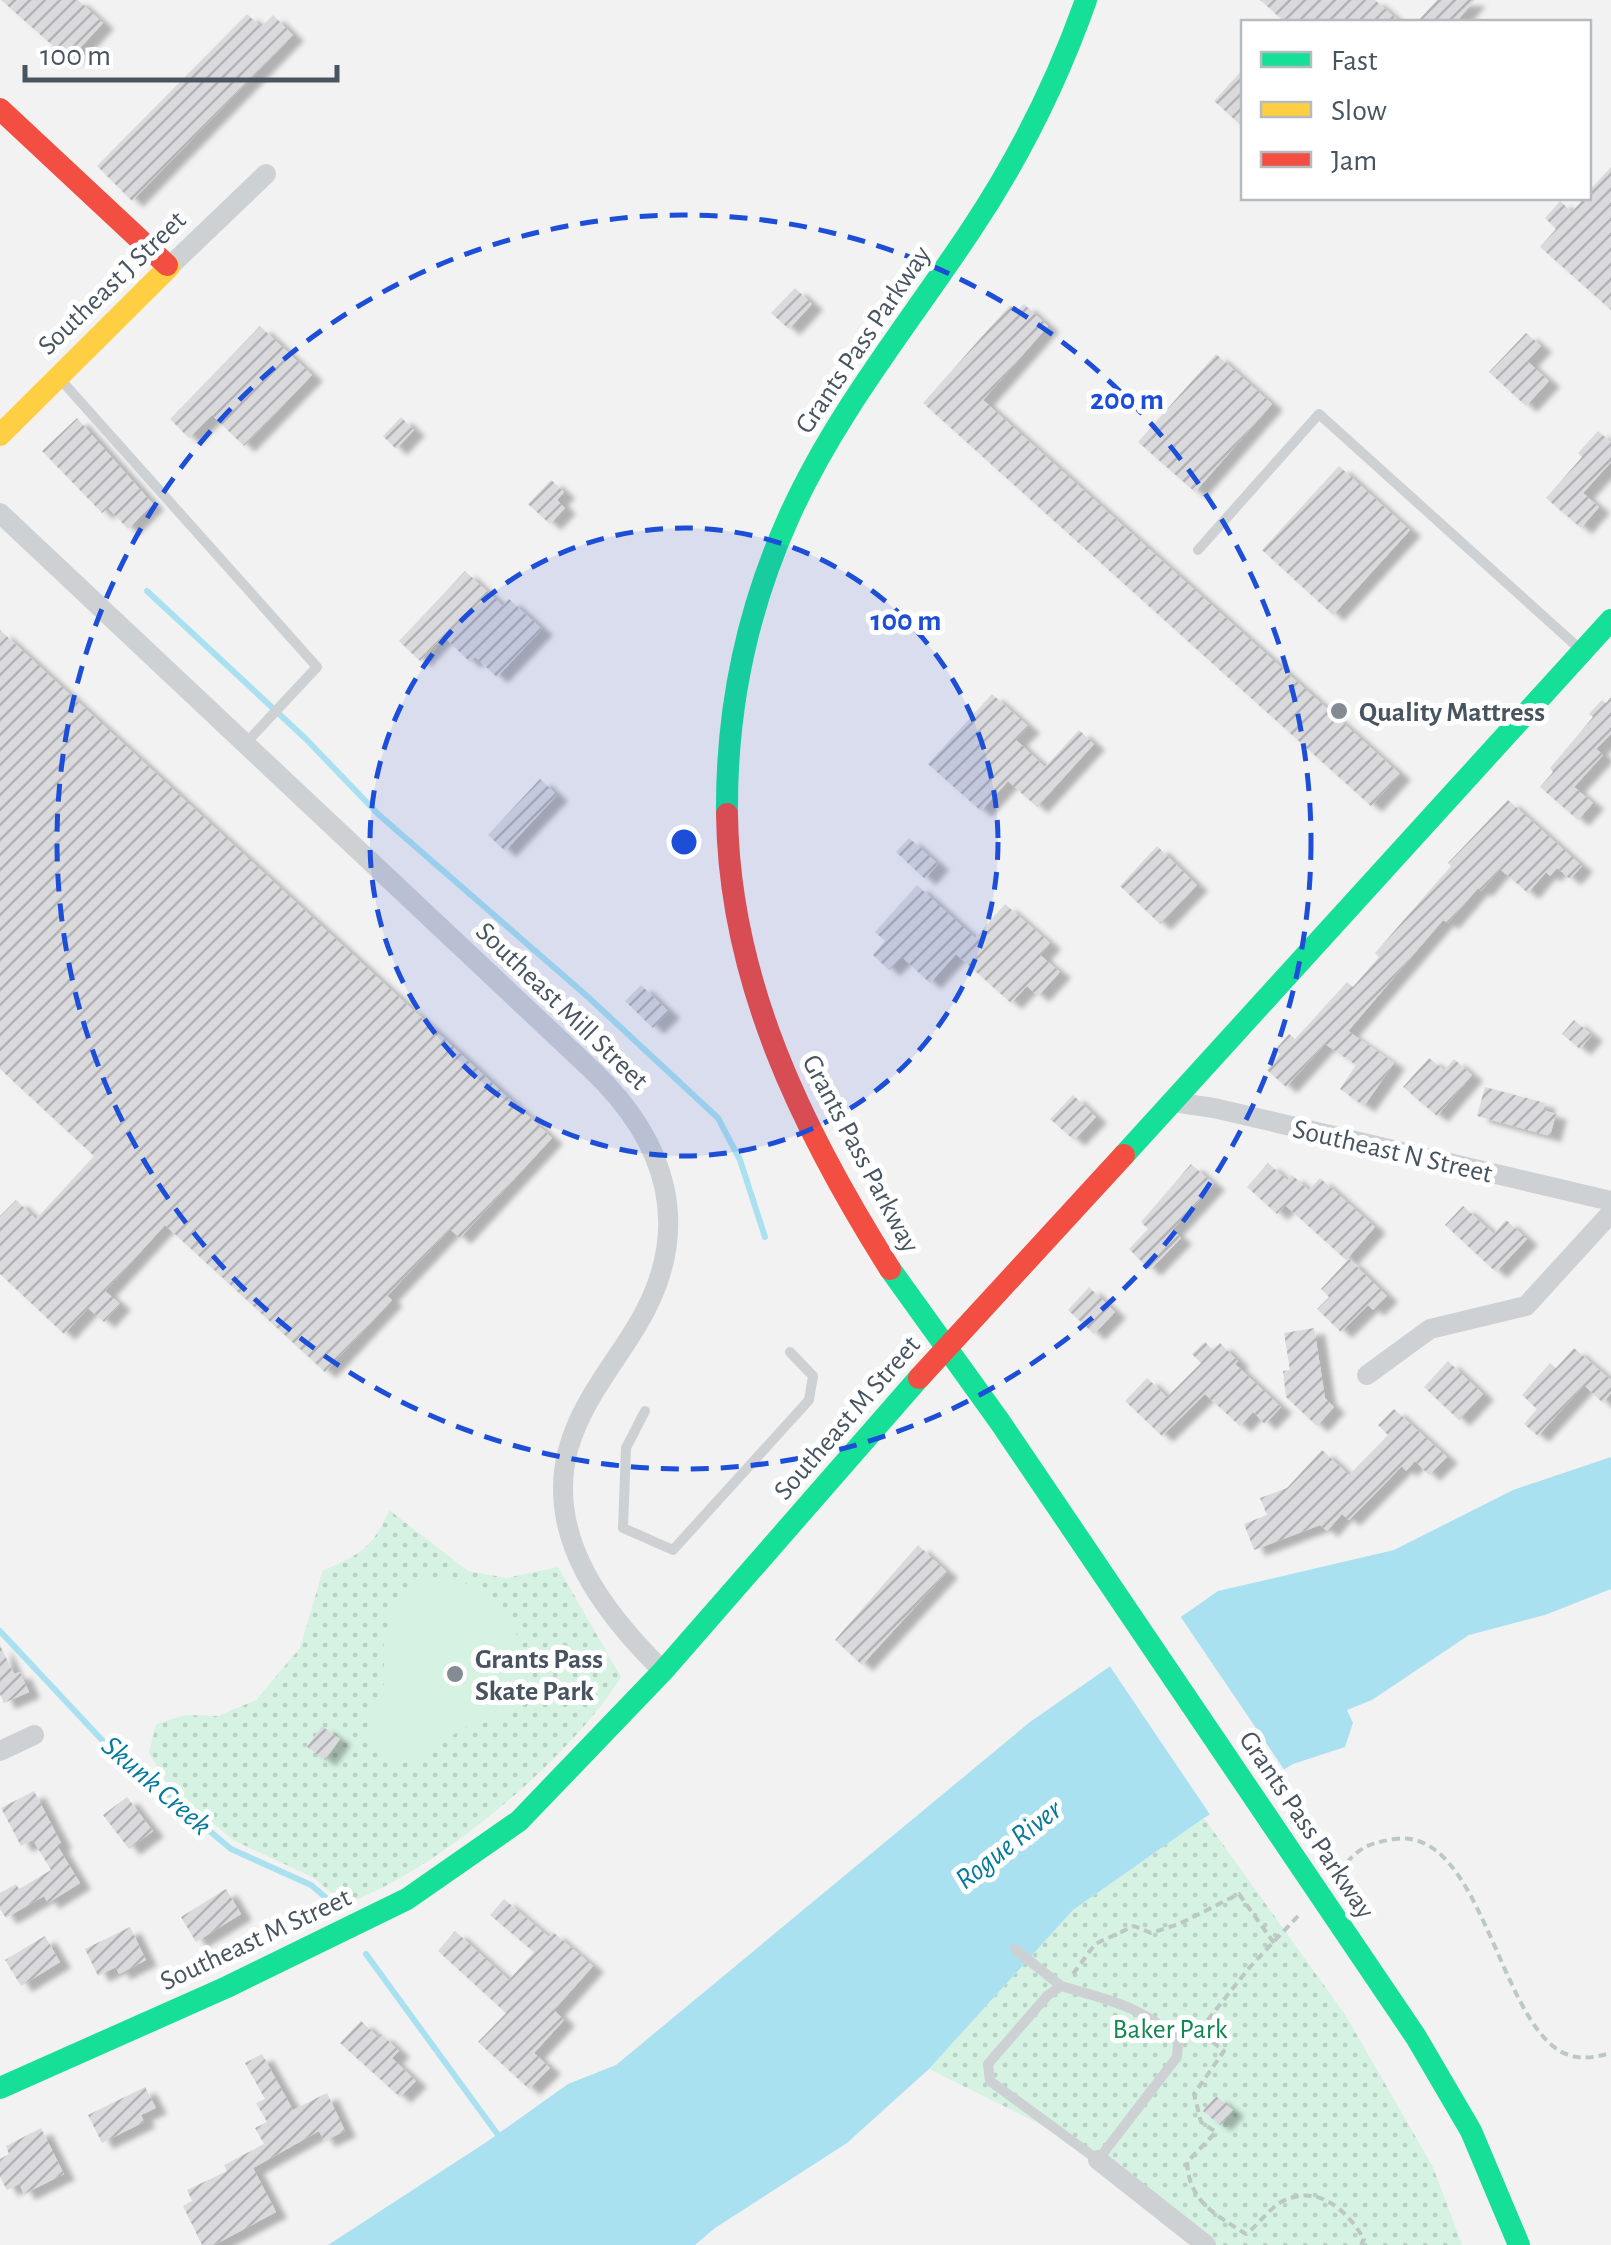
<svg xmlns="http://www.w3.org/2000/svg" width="1611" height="2245" font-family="'Alegreya Sans',sans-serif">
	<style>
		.park { fill: url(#park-dots) }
		.garden { fill: #d6f2e2 }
		.water { fill: #aae1f1 }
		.pier { fill: #f3f2f2 }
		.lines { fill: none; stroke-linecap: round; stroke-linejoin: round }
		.stream { stroke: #aae1f1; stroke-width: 6 }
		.building { fill: url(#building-hatch); filter: url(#shadow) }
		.path { stroke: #bbc8c4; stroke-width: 4; stroke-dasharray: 8 5; stroke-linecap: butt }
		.lane { stroke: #ced1d3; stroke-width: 10 }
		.street { stroke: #ced1d3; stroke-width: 20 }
		.fast { stroke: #16e098; stroke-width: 22 }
		.slow { stroke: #ffcf43; stroke-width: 22 }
		.jam { stroke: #f24e42; stroke-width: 22 }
		.ring { fill: none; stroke: #1d4ed8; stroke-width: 5; stroke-dasharray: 18 12 }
		.poi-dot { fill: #848b93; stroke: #fff; stroke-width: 4 }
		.labels { text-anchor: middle; stroke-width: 10; stroke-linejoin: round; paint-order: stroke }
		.street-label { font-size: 28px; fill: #485460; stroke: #fff }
		.poi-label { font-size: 28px; font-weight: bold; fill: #485460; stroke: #fff; text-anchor: start }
		.park-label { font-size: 28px; fill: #12884f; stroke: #fff }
		.water-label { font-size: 30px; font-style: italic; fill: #067b9e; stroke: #fff }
		.centre { fill: #1d4ed8; stroke: #fff; stroke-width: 5 }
		.ring-label { font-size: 30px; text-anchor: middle; font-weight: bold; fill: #1d4ed8; stroke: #fff; stroke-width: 10; stroke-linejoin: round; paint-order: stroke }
	</style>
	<defs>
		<pattern id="park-dots" width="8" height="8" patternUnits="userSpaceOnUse" patternTransform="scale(2.5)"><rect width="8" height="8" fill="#d6f2e2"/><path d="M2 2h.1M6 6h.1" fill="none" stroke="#b9d1c4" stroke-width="1.8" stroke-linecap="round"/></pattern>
		<pattern id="building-hatch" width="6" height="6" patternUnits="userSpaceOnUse" patternTransform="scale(2.5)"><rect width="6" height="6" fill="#dadadd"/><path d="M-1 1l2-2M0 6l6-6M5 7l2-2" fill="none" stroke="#b3b3b7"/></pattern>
		<filter id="shadow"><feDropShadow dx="11" dy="6" stdDeviation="2.5" flood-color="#0004"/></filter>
	</defs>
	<rect width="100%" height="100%" fill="#f3f2f2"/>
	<path class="park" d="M389,1510L468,1571L507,1578L558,1567L621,1677C570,1759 436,1872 345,1904L314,1878L233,1840L168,1785L149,1753L156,1724L185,1715L218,1716L256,1700L300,1648L323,1570C359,1557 375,1545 389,1510Z
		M1204,1818L1346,2016L1433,2167L1462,2245H1203L1062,2135L929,2069L1073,1910Z"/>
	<path class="garden" d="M426,1578C438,1579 454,1578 465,1583C500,1599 545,1658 520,1697C514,1707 500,1715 492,1723L473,1722L415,1760L390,1761L374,1747L368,1725L385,1681L383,1648L394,1601Z"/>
	<path class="water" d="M1611,1457V1589L1545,1615L1469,1635L1372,1700L1347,1710L1353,1723L1345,1747L1293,1764L1204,1818L1073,1910L929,2069L847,2143L715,2228L695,2245H328L485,2143L568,2084L616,2065L1030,1722L1218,1591L1394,1550L1513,1490Z"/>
	<path class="pier" d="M1178,1613L1287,1774L1213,1819L1107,1662Z"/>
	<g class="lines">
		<path class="stream" d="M147,591L306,739L378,814L588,997L718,1118L740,1160L765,1237
			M0,1631L102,1740L231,1849L311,1885L337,1907
			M366,1954L501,2139"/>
	</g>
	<path class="building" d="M1,0H78L103,23L69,60Z
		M1260,0H1375L1400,22H1285Z
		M1437,0H1475L1456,22H1417Z
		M247,14L261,27L273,15L293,35L132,201L97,166Z
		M1244,68V128L1214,101Z
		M1611,167V310L1540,247L1556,229L1545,218L1560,201L1572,212L1584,198H1588V192Z
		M795,288L812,304L789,329L771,313Z
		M1024,304L1048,326L983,400L1400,774L1371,806L923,403L1010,305L1017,311Z
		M260,326L312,375L244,446L212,415L189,438L170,419Z
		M1526,333L1541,346L1527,361L1549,381L1526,406L1489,372Z
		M1216,354L1272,404L1195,492L1138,442Z
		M401,417L414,430L396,449L383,436Z
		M77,418L153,504L128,529L108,508L102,513L42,451Z
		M1598,431L1611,442V462L1583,493L1599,507L1581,528L1546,498L1582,457L1578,453Z
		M1339,466L1410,530L1333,615L1262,550Z
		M551,480L564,492L557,500L565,508L550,524L528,504Z
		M465,571L503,606L509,599L542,629L497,677L475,657L470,662L443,636L420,661L399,641Z
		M0,630L552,1138L460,1238L450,1229L387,1296L392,1300L325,1372L165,1225L105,1291L120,1304L104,1322L88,1308L64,1334L0,1274V1216L16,1200L36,1219L94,1156L0,1069Z
		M992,694L1029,727L1016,740L1045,767L1079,730L1094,744L1037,807L1008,781L981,811L928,764Z
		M1611,697V734L1596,749L1603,755L1574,787L1593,803L1578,820L1540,787L1553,772L1550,768L1593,717L1589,714L1602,700L1606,703Z
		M540,779L557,795L505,851L488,835Z
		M1508,800L1582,866L1570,879L1557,868L1550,876L1546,872L1528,893L1500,869L1481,891L1478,888L1448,923L1443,920L1348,1031L1394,1063L1364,1106L1340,1089L1356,1065L1325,1044L1286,1087L1267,1070L1280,1054L1275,1050L1289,1034L1295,1039L1347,982L1353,987L1379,957L1375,953L1451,866L1448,863Z
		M909,838L938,864L925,879L896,852Z
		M1157,846L1197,885L1160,924L1120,886Z
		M917,885L975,938L1005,904L1050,943L1040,955L1060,972L1038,996L1027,986L1011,1003L956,954L930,983L902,957L889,970L873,955L885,941L875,932Z
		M641,985L669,1012L653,1028L625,1001Z
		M1574,1020L1592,1035L1580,1049L1562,1034Z
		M1429,1058L1444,1070L1454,1059L1472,1075L1437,1116L1403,1087Z
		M1485,1087L1545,1103L1543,1110L1556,1114L1550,1136L1477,1116Z
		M1073,1095L1096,1117L1074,1140L1050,1119Z
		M1268,1163L1287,1180L1292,1175L1309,1190L1320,1178L1375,1227L1346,1260L1285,1205L1277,1214L1247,1187Z
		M1191,1164L1214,1184L1172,1230L1181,1238L1150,1270L1129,1249L1148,1229L1141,1222Z
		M1463,1206L1494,1234L1506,1220L1527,1239L1496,1272L1445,1225Z
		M1349,1259L1387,1296L1373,1310L1368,1305L1341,1332L1317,1309L1329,1297L1321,1289Z
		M1089,1287L1115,1312L1094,1334L1068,1310Z
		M1314,1328L1325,1398L1334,1407L1317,1426L1286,1397L1283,1371L1290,1370L1284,1333Z
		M1205,1342L1213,1350L1220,1343L1238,1361L1235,1364L1281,1407L1265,1424L1253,1412L1240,1426L1205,1394L1162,1436L1125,1401L1147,1378L1167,1397L1201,1363L1192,1354Z
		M1574,1348L1611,1380V1393L1603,1403L1584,1385L1538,1436L1524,1424L1537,1409L1522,1395L1550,1363L1556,1368Z
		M1448,1361L1483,1394L1459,1420L1424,1387Z
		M1394,1409L1447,1457L1429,1475L1415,1461L1406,1471L1402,1466L1349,1520L1342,1514L1327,1531L1320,1525L1254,1550L1244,1524L1267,1515L1260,1498L1287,1488L1322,1450L1349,1475L1388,1435L1378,1425Z
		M918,1545L947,1572L862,1665L835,1640Z
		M0,1645L14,1674L20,1672L29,1692L4,1703L0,1694Z
		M322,1726L340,1739L325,1760L307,1747Z
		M34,1791L61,1843L57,1845L80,1883L48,1903L44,1896L6,1918L0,1909V1893L16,1884L19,1889L51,1870L33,1840L21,1846L1,1808Z
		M127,1797L153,1831L129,1849L103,1815Z
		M226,1889L241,1914L196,1942L181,1917Z
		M504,1899L549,1937L553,1932L593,1966L554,2010L564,2020L534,2053L550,2068L529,2089L478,2042L506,2013L438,1951L455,1931L509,1980L534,1952L490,1915Z
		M130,1927L146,1960L119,1974L116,1967L98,1976L85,1949Z
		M45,1936L60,1962L21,1986L5,1960Z
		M361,2021L378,2037L381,2034L399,2051L392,2058L416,2081L400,2097L340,2043Z
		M262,2054L293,2110L327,2093L345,2131L324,2141L319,2131L253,2168L276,2212L214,2245H202L183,2206L192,2201L187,2190L227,2171L224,2165L264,2144L255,2128L267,2122L256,2103L265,2099L245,2063Z
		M145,2087L156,2108L141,2115L144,2122L102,2143L88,2115Z
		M1216,2096L1233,2110L1220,2125L1203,2111Z
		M41,2128L64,2174L24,2194L19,2184L7,2190L0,2177V2159L9,2154L6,2146Z"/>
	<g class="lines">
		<path class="path" d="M1338,1872C1359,1849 1363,1844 1395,1839C1480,1827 1498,2015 1560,2051C1578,2061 1592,2058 1611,2053
			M1298,1916L1249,1968L1199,2031L1224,2051L1194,2094L1201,2122L1216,2132L1187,2162C1189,2202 1216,2215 1246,2234C1259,2224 1268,2210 1281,2202C1317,2183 1346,2209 1364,2239L1361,2245
			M1073,1974L1095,1944L1134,1926L1151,1933L1179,1924L1239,1894L1274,1943"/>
		<path class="lane" d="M61,380L317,667L245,744
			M1198,550L1319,414L1582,651
			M645,1411L626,1448L623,1528L673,1550L809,1400L813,1376L790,1352
			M1015,1949L1061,1986
			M1061,1986C1105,1999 1147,2007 1178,2042L1177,2057L1098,2160L990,2081L988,2064L1047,1996Z"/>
		<path class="street" d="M169,267L266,174
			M0,513L591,1069C667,1141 695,1228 638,1324C613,1366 581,1402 568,1450C545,1538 605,1614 663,1671
			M1173,1102L1214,1108L1611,1201
			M1367,1375L1430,1329L1526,1306L1611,1213
			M0,1751L34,1735
			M1098,2160L1206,2245"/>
		<path class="fast" d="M727,814C726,712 746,613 788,519C834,415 908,325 971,230C1019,158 1057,82 1086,0
			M1124,1155L1611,620
			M890,1269L1000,1422L1416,2037L1471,2131L1519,2245
			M0,2088L227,1987L407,1899L519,1821L663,1671L919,1378"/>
		<path class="slow" d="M0,435L169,267L167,265"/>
		<path class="jam" d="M0,109L167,265
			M727,814C729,981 803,1131 890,1269
			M919,1378L1124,1155"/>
	</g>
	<circle cx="684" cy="842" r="314" fill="#1d4ed8" fill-opacity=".12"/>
	<g class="ring">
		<circle cx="684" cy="842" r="314"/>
		<circle cx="684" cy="842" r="627"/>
	</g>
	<g class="poi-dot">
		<circle cx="1339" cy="711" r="10"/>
		<circle cx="455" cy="1674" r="10"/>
	</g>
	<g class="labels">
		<g class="street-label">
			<text transform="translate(111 282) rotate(-44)" y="10">Southeast J Street</text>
			<text transform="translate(862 339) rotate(-56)" y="10">Grants Pass Parkway</text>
			<text transform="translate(563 1005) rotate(44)" y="10">Southeast Mill Street</text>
			<text transform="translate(1393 1150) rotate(13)" y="10">Southeast N Street</text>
			<text transform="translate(862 1153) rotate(62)" y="10">Grants Pass Parkway</text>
			<text transform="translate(846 1417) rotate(-49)" y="10">Southeast M Street</text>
			<text transform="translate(1308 1824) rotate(56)" y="10">Grants Pass Parkway</text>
			<text transform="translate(255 1938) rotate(-25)" y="10">Southeast M Street</text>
		</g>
		<g class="poi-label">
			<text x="1359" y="721">Quality Mattress</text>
			<text x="475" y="1668">Grants Pass<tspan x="475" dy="32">Skate Park</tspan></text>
		</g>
		<g class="park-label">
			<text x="1170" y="2038">Baker Park</text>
		</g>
		<g class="water-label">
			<text transform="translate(157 1785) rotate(41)" y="10">Skunk Creek</text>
			<text transform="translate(1008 1844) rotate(-38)" y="10">Rogue River</text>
		</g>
	</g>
	<circle cx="684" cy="842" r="15" class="centre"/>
	<g class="ring-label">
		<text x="1127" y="409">200 m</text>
		<text x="906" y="630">100 m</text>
	</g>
	<rect x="1241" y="20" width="350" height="180" fill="#ffffff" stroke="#b6bbbf" stroke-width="2.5"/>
	<rect x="1261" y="52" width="50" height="15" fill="#16e098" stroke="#b6bbbf" stroke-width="2.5"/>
	<text x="1331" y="70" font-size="30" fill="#485460">Fast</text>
	<rect x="1261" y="102" width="50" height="15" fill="#ffcf43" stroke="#b6bbbf" stroke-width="2.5"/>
	<text x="1331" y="120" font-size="30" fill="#485460">Slow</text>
	<rect x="1261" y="152" width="50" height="15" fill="#f24e42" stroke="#b6bbbf" stroke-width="2.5"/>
	<text x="1331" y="170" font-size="30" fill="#485460">Jam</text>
	<path d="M25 65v15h312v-15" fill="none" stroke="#485460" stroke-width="5"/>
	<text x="40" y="65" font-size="30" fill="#485460" stroke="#ffffff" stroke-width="8" paint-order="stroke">100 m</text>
</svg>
